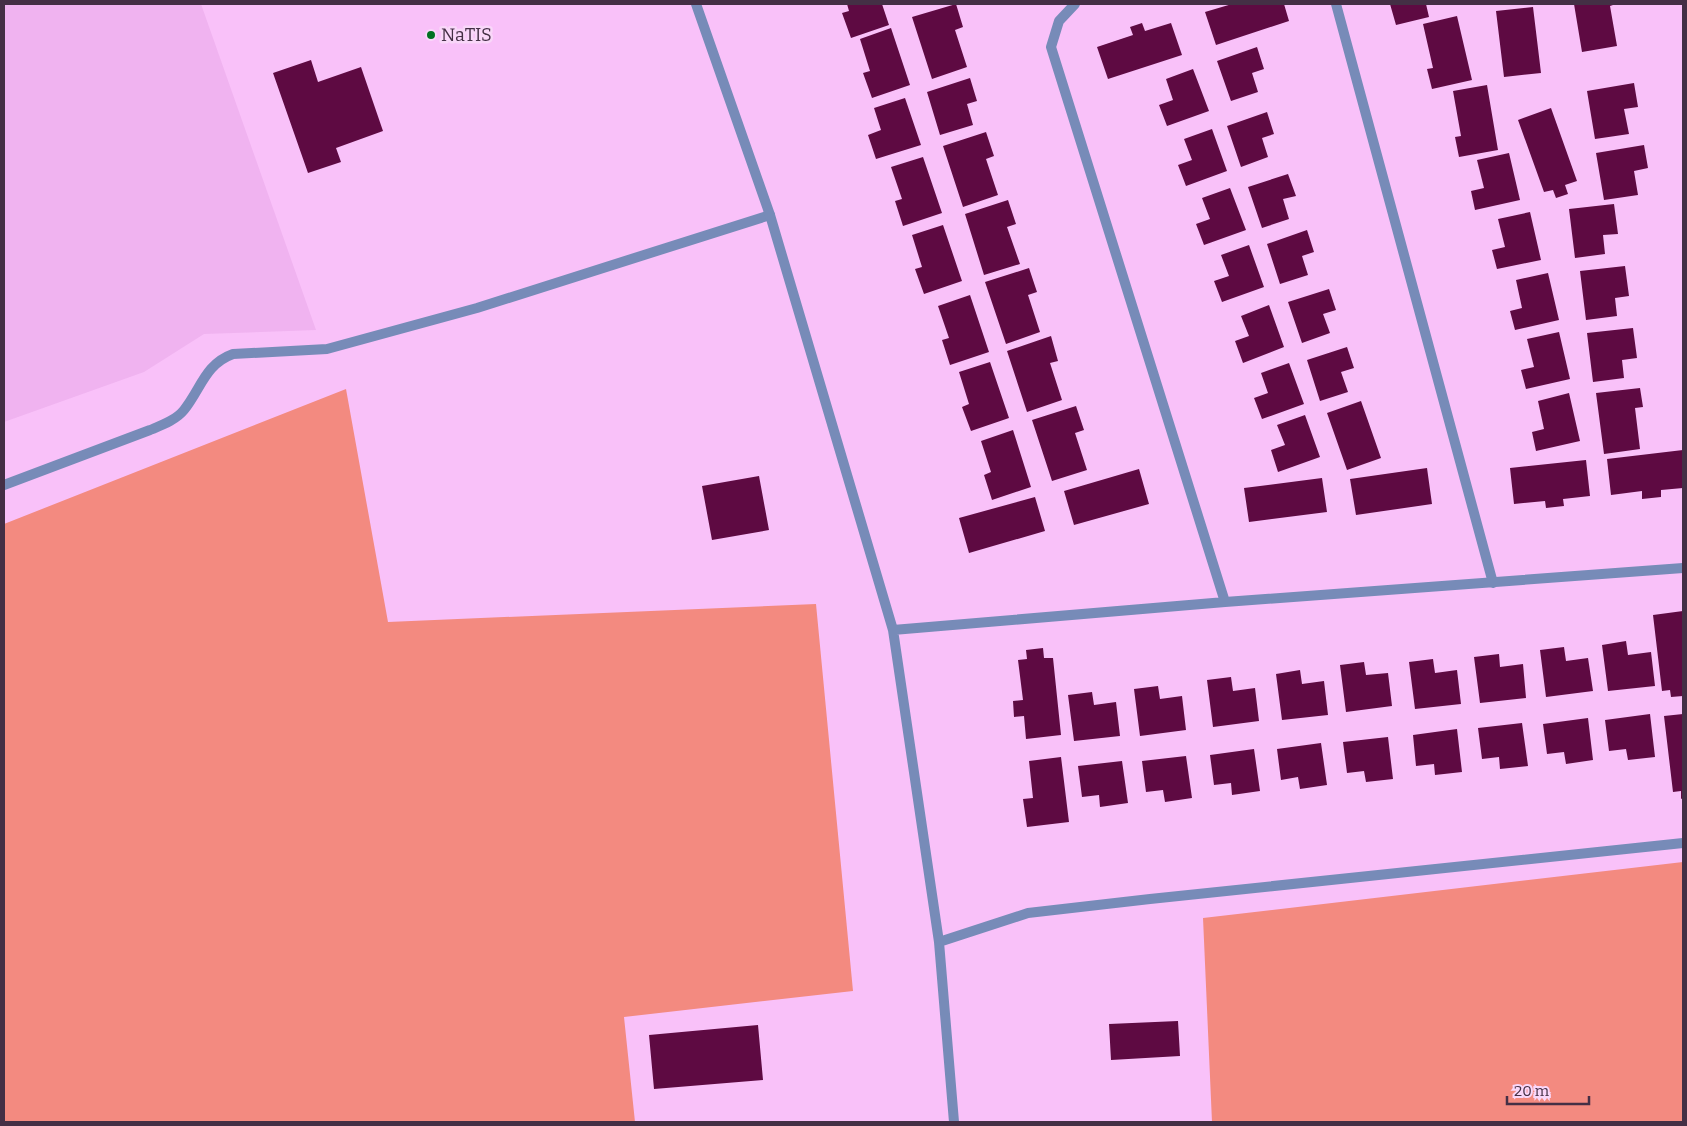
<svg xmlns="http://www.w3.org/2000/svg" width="1687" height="1126" font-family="Bitter,serif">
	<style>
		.built { fill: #f0b3f0 }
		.green { fill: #f38a80 }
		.building { fill: #5e0a42 }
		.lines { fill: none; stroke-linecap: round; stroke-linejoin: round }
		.service { stroke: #778bb8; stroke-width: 10 }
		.minor { stroke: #778bb8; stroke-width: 10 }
		.poi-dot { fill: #017022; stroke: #f9d7f9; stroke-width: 2 }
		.labels { text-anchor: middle; stroke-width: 5; stroke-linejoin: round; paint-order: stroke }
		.poi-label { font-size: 18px; fill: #442f45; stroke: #f9d7f9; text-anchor: start }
	</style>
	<rect width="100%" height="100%" fill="#f9c1f9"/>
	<path class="built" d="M4,4H201L316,330L204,334L144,372L4,422Z"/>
	<path class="green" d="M346,389L388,622L816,604L853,991L624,1017L635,1122H4V524Z
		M1683,862V1122H1212L1203,918Z"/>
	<path class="building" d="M847,4H882L889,25L851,38L842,13L849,11Z
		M956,4L963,27L955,30L967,67L932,79L912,17Z
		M1232,4H1284L1289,21L1216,45L1205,12Z
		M1390,4H1426L1429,17L1396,25Z
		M1574,4H1616L1610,6L1617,46L1582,52Z
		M1533,7L1541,73L1504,77L1496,11Z
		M1457,16L1472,80L1432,89L1427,69L1433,68L1423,24Z
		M1142,23L1145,31L1171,23L1182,55L1108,79L1097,47L1133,35L1130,27Z
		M891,28L910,85L872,98L863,73L870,71L860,39Z
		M1257,47L1264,69L1252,73L1258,92L1231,101L1217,61Z
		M311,60L318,82L361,67L383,131L336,148L341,162L308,173L273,73Z
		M1193,69L1209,111L1167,126L1159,105L1173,100L1166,79Z
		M970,78L977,101L967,104L973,125L940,135L927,92Z
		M1634,83L1638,107L1624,109L1629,134L1595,139L1587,91Z
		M1487,85L1498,150L1459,157L1455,137L1461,136L1453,91Z
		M905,98L921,145L876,159L868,135L881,130L874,108Z
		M1551,108L1577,181L1565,185L1568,194L1556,198L1553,190L1544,192L1518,120Z
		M1267,112L1274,134L1262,138L1268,157L1241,167L1227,126Z
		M1212,129L1227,171L1186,186L1178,165L1192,160L1184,139Z
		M986,132L994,156L986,159L998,195L963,207L943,146Z
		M1644,145L1648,168L1634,171L1638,195L1604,200L1596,153Z
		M1509,153L1520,200L1475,210L1471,191L1484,188L1477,160Z
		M923,157L942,213L903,226L895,201L902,199L891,167Z
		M1288,174L1296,196L1283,199L1289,219L1262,228L1248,187Z
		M1230,188L1246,230L1204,245L1196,224L1210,219L1202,198Z
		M1008,200L1016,224L1007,227L1020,264L984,275L965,214Z
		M1614,204L1618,234L1603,235L1605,254L1575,258L1569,209Z
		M1530,212L1541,260L1497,269L1492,250L1505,247L1498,219Z
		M943,225L962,281L924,294L915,269L922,267L912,235Z
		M1307,230L1314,252L1302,256L1308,275L1280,284L1267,244Z
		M1249,245L1264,287L1222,302L1214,281L1229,276L1221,255Z
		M1625,266L1629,296L1615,298L1617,316L1586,320L1580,271Z
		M1029,268L1037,292L1028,295L1040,332L1006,344L985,282Z
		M1548,273L1559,320L1515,330L1510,311L1522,308L1516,280Z
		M1329,289L1336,310L1323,314L1330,333L1302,343L1288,302Z
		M970,295L989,352L950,365L942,340L949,338L938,306Z
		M1269,305L1284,347L1243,363L1235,341L1249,336L1241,316Z
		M1633,328L1637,358L1622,360L1624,378L1593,382L1587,333Z
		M1559,332L1570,379L1526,389L1521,370L1534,367L1527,339Z
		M1051,336L1058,361L1050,363L1062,400L1027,412L1007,351Z
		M1347,347L1354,368L1341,372L1348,392L1320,401L1307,360Z
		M990,362L1009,418L971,431L962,407L969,404L959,372Z
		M1289,363L1304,404L1262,419L1254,398L1268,393L1261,373Z
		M1640,388L1643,407L1635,408L1640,449L1604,454L1596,393Z
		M1569,393L1580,441L1536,451L1532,432L1544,429L1538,401Z
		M1361,401L1381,458L1347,470L1327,413Z
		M1076,406L1084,430L1075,433L1087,470L1052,481L1032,420Z
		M1305,415L1320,457L1278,472L1271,450L1285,445L1277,425Z
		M1013,430L1031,487L992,500L984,475L991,472L981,441Z
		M1683,450V488L1661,490V497L1642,499V491L1611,495L1607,459Z
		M1586,460L1590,496L1563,499L1564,506L1546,508L1545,501L1514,504L1510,468Z
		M1427,468L1432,504L1356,515L1350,479Z
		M1139,469L1149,504L1074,525L1064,491Z
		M759,476L769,530L712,540L702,486Z
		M1322,478L1327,512L1249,522L1244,488Z
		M1035,497L1045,531L969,553L959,518Z
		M1683,611V696L1671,697L1670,690L1662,691L1653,615Z
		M1626,641L1628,655L1651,652L1655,686L1608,691L1602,645Z
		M1564,647L1566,661L1588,658L1593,691L1546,697L1540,650Z
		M1043,648L1044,658H1053L1061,735L1026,739L1024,716L1014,717L1013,701L1023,700L1018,660L1027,659L1026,650Z
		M1499,654L1500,667L1523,664L1526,698L1480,703L1474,657Z
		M1433,659L1435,673L1457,670L1461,704L1415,709L1409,662Z
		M1364,662L1366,675L1388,673L1392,706L1346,712L1340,665Z
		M1300,670L1302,684L1324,681L1328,715L1282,720L1276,674Z
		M1231,677L1233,691L1255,688L1259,721L1213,727L1207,680Z
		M1158,686L1160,699L1182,696L1186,730L1140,736L1134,689Z
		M1092,692L1094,705L1116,702L1120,736L1074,741L1068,695Z
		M1650,714L1655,757L1628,760L1626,749L1609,751L1605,720Z
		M1683,714V798L1681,799V791L1673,792L1664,716Z
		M1588,718L1593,760L1566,764L1564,752L1547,754L1543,724Z
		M1522,723L1528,766L1500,769L1499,757L1482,759L1478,728Z
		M1457,729L1462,772L1435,775L1434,764L1416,766L1413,735Z
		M1388,737L1393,779L1366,782L1364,771L1347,773L1343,742Z
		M1321,743L1327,785L1300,789L1298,777L1281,780L1277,749Z
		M1254,749L1260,791L1232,795L1231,783L1214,785L1210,755Z
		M1186,756L1192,798L1165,802L1163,790L1146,792L1142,761Z
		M1061,757L1069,822L1027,827L1023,799L1033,798L1029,761Z
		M1122,761L1128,803L1100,807L1099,795L1082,797L1078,766Z
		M1178,1021L1180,1056L1111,1060L1109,1024Z
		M758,1025L763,1080L654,1089L649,1035Z"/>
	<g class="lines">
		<path class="service" d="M4,485L150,430C162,425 176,420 184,410C201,389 205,364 233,354L327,349L477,308L770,215"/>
		<path class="minor" d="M696,4L770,215L893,630L939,942L954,1122
			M1075,4L1059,21L1051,47L1225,602
			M1336,4L1493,583
			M893,630L1225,602L1683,568
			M939,942L1028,913L1150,899L1683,843"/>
	</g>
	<circle class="poi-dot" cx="431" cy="35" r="5"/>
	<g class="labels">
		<g class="poi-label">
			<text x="441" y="41">NaTIS</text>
		</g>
	</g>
	<rect width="1687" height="1126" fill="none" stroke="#442f45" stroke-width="10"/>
	<path d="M1507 1096v8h82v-8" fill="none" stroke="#442f45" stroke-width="2.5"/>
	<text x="1514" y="1096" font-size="15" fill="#442f45" stroke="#f9d7f9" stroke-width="4" paint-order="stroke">20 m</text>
</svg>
